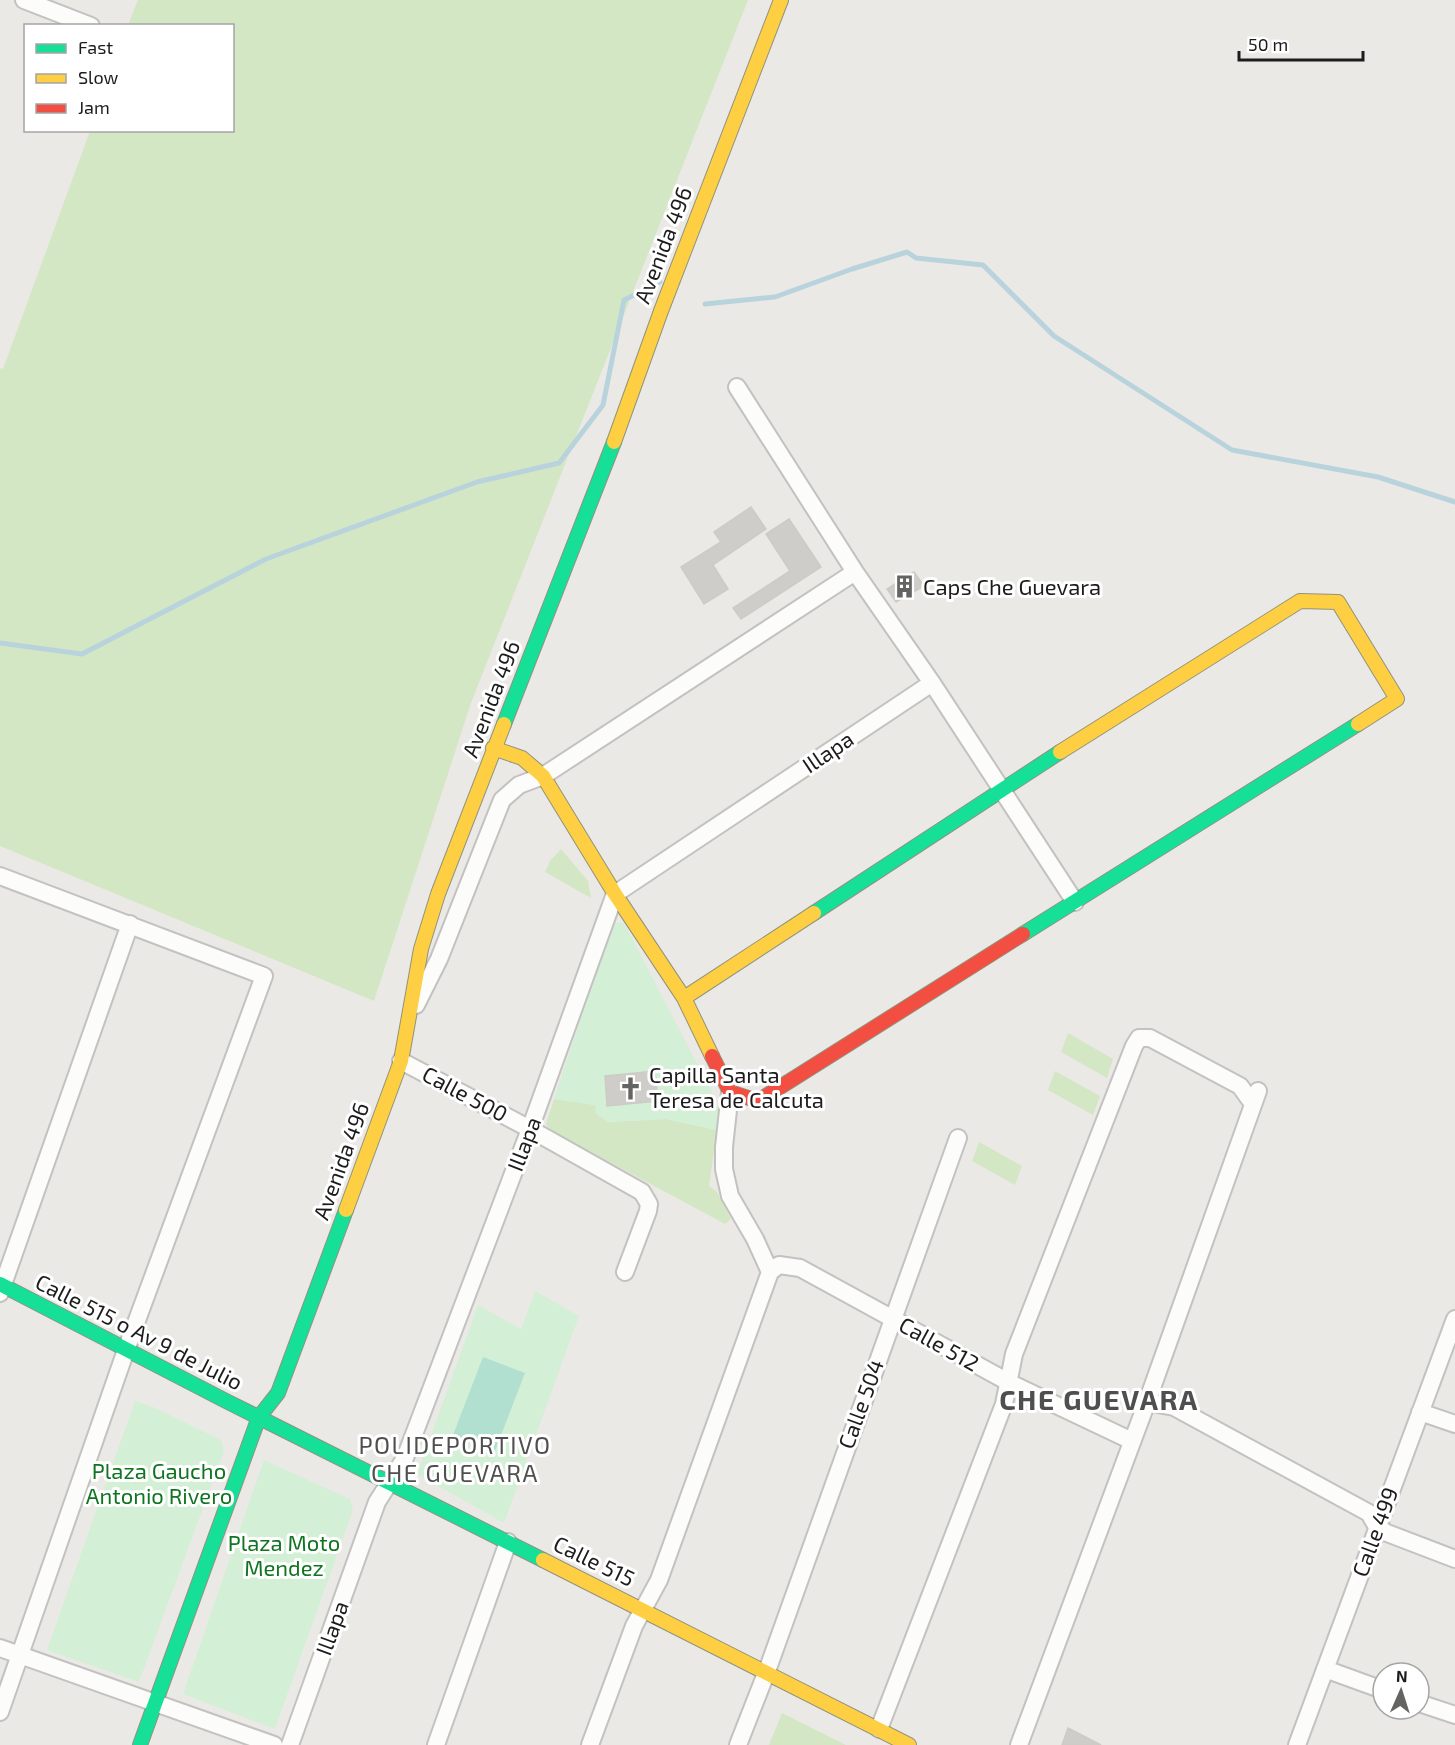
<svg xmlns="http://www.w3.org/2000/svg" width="1455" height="1745" font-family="'Exo 2',sans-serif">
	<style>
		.grass { fill: #d4e7c5 }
		.park { fill: #d3f0d6 }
		.pitch { fill: #b1e0d0 }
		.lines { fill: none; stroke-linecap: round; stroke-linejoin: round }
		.stream { stroke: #b9d3dd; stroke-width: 5 }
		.building { fill: #cecdca; stroke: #cdcbc6; stroke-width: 1.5 }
		.street-casing { stroke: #c3c2c1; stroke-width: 20 }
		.fast-casing { stroke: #90937e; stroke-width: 16 }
		.slow-casing { stroke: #90937e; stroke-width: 16 }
		.jam-casing { stroke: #90937e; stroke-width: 16 }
		.street { stroke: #fcfcfb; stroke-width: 16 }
		.fast { stroke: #16e098; stroke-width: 14 }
		.slow { stroke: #ffcf43; stroke-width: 14 }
		.jam { stroke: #f24e42; stroke-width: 14 }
		.labels { text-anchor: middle; stroke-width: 6; stroke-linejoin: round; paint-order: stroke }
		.street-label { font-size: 22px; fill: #1c1c1c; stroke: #fff }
		.poi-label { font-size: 22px; fill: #1c1c1c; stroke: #fff; text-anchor: start }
		.park-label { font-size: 22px; fill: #107421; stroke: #fff }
		.neighbourhood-label { font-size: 24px; letter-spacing: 1.5px; fill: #4f4f4f; stroke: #fff }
		.district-label { font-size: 28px; font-weight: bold; letter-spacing: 1.5px; fill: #4f4f4f; stroke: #fff }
	</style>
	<rect width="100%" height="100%" fill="#eae9e5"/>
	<path class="grass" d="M138,0H748L471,703L374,1001L0,846V368L3,369L90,131L232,130V26L128,25Z
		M561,849L588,881L591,898L545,872L550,861Z
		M1068,1033L1113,1059L1107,1078L1061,1052Z
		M1055,1071L1100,1096L1093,1115L1048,1090Z
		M554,1099L595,1105L608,1122L666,1119L717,1130L709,1186L717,1192L731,1219L725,1224L550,1130L546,1124Z
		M979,1142L1022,1166L1015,1185L972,1161Z
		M782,1713L846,1745H769Z"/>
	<path class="park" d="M617,923H624L714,1096L719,1112L717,1130L666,1119L608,1122L596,1114L595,1105L554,1099L612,924Z
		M535,1291L579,1316L504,1523L417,1474L478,1305L521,1329Z
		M135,1401L153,1407L221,1440L224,1451L139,1682L47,1650Z
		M264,1460L350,1499L353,1510L275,1729L183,1694Z"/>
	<path class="pitch" d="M483,1357L525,1373L495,1451L453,1435Z"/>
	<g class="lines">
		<path class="stream" d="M705,304L775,297L852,269L907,252L916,258L983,265L1054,336L1232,450L1378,477L1455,502
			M0,643L82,654L266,559L477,482L559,463L603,405L624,300L660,282"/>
	</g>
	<path class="building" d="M751,507L766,529L713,565L728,589L704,604L681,567L721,542L714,532Z
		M789,519L821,567L741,619L733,608L790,571L766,534Z
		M914,572L924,586L896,602L887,589Z
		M655,1071L658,1101L607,1106L605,1076Z
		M1068,1728L1101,1745H1062Z"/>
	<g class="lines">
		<defs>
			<path id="street" d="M24,0L91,26
				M737,387L855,572L932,683L1075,902
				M0,876L264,976L126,1350L0,1712
				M416,1005L439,959L502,800L519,785L543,776L855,572
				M401,1061L530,1129L642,1192L649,1204L648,1211L625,1272
				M730,1092L724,1147V1169L730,1196L755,1239L770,1272
				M0,1293L130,924
				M1147,1402L1174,1407L1369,1513L1377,1527L1387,1533L1455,1559
				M1420,1412L1455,1424
				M0,1648L274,1745
				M1325,1669L1383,1690
				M1419,1703L1455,1715
				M879,1729L1004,1404L1014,1354L1134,1046L1139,1038H1150L1240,1086L1253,1104
				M290,1745L377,1502L405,1458L530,1129L615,894L932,683
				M436,1745L508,1542
				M590,1745L634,1626L659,1580L770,1272L779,1265L800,1268L1010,1383L1132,1441
				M738,1745L767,1671L958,1138
				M1019,1745L1147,1402L1258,1091
				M1297,1745L1455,1319"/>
			<path id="fast" d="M504,724L614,442
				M814,913L1060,752
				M1023,934L1358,724
				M0,1284L226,1401L543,1560
				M140,1745L259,1417L278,1393L346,1210"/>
			<path id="slow" d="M614,442L661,311L781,0
				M493,748L522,758L543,776L615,894L684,998L712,1056
				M1060,752L1300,601L1338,602L1397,699L1358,724
				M684,998L814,913
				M346,1210L401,1061L421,949L438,894L504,724
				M543,1560L909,1745"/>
			<path id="jam" d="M712,1056L730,1092L758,1101L1023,934"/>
		</defs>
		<use href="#street" class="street-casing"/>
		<use href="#fast" class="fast-casing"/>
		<use href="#slow" class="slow-casing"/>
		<use href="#jam" class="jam-casing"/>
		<use href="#street" class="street"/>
		<use href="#fast" class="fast"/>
		<use href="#slow" class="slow"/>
		<use href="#jam" class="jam"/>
	</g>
	<defs>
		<symbol id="building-bare" viewBox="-9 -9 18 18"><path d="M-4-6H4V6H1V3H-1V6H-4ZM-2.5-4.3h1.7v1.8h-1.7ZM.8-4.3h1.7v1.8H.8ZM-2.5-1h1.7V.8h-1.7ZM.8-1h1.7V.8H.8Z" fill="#646462" stroke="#fff" stroke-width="2.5" paint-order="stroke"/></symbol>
		<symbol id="church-bare" viewBox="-9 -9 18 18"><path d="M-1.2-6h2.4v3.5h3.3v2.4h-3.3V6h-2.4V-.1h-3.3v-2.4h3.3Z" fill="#646462" stroke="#fff" stroke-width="2.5" paint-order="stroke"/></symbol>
	</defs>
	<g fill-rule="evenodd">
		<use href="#building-bare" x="888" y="570" width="33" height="33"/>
		<use href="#church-bare" x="614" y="1072" width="33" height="33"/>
	</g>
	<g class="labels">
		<g class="street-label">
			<text transform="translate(663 245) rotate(-69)" y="8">Avenida 496</text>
			<text transform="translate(491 699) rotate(-69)" y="8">Avenida 496</text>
			<text transform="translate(828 752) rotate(-34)" y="8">Illapa</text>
			<text transform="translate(465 1094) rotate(28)" y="8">Calle 500</text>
			<text transform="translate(524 1144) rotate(-69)" y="8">Illapa</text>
			<text transform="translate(341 1161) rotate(-70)" y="8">Avenida 496</text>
			<text transform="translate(139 1332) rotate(27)" y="8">Calle 515 o Av 9 de Julio</text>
			<text transform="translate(939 1344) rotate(29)" y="8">Calle 512</text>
			<text transform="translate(861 1404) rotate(-70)" y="8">Calle 504</text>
			<text transform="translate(1375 1532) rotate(-70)" y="8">Calle 499</text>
			<text transform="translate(594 1561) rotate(26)" y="8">Calle 515</text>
			<text transform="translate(332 1628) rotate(-70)" y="8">Illapa</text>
		</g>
		<g class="poi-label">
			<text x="923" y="595">Caps Che Guevara</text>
			<text x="649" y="1083">Capilla Santa<tspan x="649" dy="25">Teresa de Calcuta</tspan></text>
		</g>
		<g class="park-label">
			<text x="159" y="1479">Plaza Gaucho<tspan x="159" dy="25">Antonio Rivero</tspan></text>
			<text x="284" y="1551">Plaza Moto<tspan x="284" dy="25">Mendez</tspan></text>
		</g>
		<g class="neighbourhood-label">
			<text x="455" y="1454">POLIDEPORTIVO<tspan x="455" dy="28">CHE GUEVARA</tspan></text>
		</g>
		<g class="district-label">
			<text x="1099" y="1410">CHE GUEVARA</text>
		</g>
	</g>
	<rect x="24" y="24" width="210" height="108" fill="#ffffff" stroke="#a4a4a4" stroke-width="1.5"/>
	<rect x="36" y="44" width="30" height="9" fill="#16e098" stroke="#a4a4a4" stroke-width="1.5"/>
	<text x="78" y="54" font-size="18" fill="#1c1c1c">Fast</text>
	<rect x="36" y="74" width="30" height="9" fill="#ffcf43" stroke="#a4a4a4" stroke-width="1.5"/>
	<text x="78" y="84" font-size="18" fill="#1c1c1c">Slow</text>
	<rect x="36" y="104" width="30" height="9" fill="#f24e42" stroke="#a4a4a4" stroke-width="1.5"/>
	<text x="78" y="114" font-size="18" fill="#1c1c1c">Jam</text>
	<g transform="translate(1401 1691) rotate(3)"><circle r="28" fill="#ffffff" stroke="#a4a4a4" stroke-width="1.5"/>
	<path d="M0-4.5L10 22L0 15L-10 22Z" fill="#646462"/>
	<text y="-9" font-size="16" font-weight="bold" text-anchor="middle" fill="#1c1c1c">N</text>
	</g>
	<path d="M1239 51v9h124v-9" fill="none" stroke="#1c1c1c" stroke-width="3"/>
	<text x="1248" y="51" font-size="18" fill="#1c1c1c" stroke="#ffffff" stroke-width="4.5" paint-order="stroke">50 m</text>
</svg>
